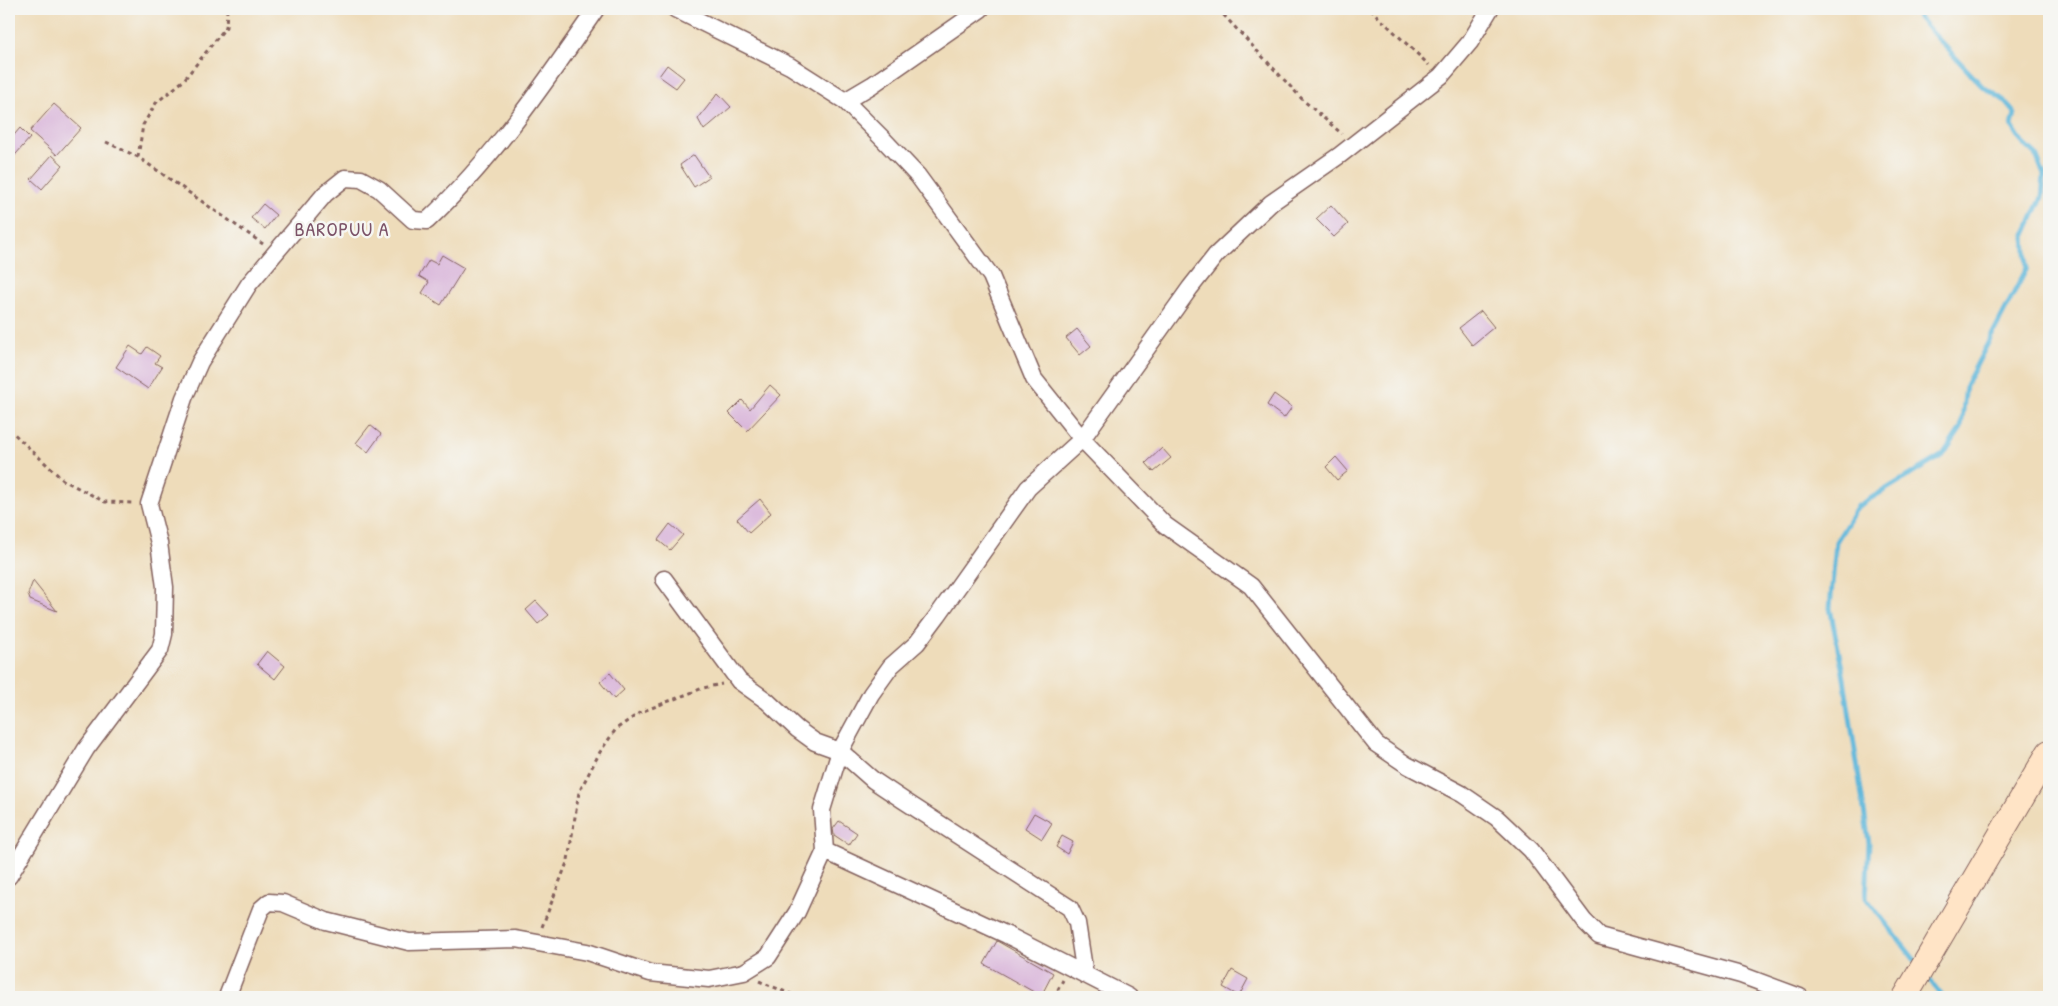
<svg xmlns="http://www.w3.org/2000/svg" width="2058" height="1006" viewBox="0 0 2058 1006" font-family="'Patrick Hand',sans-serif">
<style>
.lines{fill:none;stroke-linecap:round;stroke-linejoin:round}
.stream{stroke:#5bb5d9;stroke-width:5}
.building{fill:#d8b3d9}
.street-casing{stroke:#83615d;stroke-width:19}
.secondary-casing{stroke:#83615d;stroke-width:26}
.path{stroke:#83615d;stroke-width:3;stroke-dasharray:4 4;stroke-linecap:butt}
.street{stroke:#fff;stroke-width:16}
.secondary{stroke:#ffe4c6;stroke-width:24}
.labels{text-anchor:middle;stroke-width:5;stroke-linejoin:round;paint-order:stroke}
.quarter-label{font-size:20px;letter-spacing:1px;fill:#7c5368;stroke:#f6f6f2}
</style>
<rect width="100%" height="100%" fill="#f6f6f2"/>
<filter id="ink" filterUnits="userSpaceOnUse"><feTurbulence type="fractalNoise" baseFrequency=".02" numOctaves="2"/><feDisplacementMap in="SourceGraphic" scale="10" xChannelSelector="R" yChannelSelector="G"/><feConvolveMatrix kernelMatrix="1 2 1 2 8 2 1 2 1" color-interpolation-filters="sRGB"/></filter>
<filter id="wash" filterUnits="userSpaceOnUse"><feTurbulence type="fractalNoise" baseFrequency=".0096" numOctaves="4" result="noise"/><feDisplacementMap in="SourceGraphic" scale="20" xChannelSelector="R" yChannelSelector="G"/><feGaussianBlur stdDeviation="1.12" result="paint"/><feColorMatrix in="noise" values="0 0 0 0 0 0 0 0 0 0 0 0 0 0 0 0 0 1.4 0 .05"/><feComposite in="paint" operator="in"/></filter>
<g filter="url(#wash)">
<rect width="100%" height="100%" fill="#eedcba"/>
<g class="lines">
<path class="stream" d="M1917,963L1866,898L1869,843L1844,678L1830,608L1836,542L1858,506L1943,455L1961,428L1966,385L2027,268L2025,235L2042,197L2044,175L2036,155L2022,142L2012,126L2015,113L2005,101L1982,86L1941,42L1919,18L1917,9
M1925,974L1943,997"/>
</g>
<g id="blocks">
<path class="building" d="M667,65L684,78L676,88L659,76Z
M718,93L731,107L704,130L698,119Z
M54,104L81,128L57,155L30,131Z
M20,128L30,138L9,162V141Z
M52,155L63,165L42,189L31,179Z
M694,155L709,177L694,187L680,165Z
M263,204L276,215L265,229L251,218Z
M1331,205L1348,224L1334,237L1316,219Z
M442,255L464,268L441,305L422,293L429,282L419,276L429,260L437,264Z
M1481,311L1494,327L1472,345L1459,328Z
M1077,329L1091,346L1080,355L1066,338Z
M130,346L142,354L147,347L160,356L155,363L162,367L148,389L116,367Z
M770,385L781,395L747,431L729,413L742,400L750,409Z
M1274,394L1292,407L1284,418L1267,405Z
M370,425L381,434L368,452L356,443Z
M1162,448L1171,458L1154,472L1146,463Z
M1336,457L1348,471L1337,480L1326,467Z
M760,499L771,513L749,533L737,519Z
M670,524L683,535L670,550L658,540Z
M33,581L57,611L30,600L28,594Z
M536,601L549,615L538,624L526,610Z
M267,651L285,666L275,679L257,664Z
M610,673L624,690L614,699L600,682Z
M1034,813L1052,823L1042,839L1025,828Z
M839,821L857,833L849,845L834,835L833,829Z
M1062,836L1073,842L1067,854L1056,847Z
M997,941L1053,973L1041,996L984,964Z
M1232,970L1248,979L1239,996L1223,987Z"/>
</g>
</g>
<g filter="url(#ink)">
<use href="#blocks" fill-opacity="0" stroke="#83615d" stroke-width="1"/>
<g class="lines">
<defs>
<path id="street" d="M675,9L790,66L845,101L883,139L918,176L991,276L1034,379L1082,439L1165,525L1251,586L1376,744L1407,765L1462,794L1497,818L1531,850L1584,921L1599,936L1741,975L1800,997
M845,101L872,85L981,9
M825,851L1007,935L1129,997
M9,876L86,749L160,650L164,634L165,587L159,543L149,504L184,398L200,362L249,284L325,194L345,178L361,179L379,189L413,220L427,221C493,159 545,83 596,9
M1085,975L1077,923L1070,908L903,800L873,780L840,751L871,694L891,666L917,643L938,615L1028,488L1082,439L1190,288L1216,255L1271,203L1340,155L1441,76L1470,42L1490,9
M227,997L261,909L269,902L283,903L326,921L409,942L516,939L587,952L650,973L709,979L744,972L768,957L797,912L825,851L822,810L840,751L815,742L797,729L767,701L739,681L664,579"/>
<path id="secondary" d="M1905,997L2049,752"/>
</defs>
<use href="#street" class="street-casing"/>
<use href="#secondary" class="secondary-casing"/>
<path class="path" d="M1218,9L1303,100L1342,134
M1370,9L1429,65
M106,142L138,157L263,244
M138,157L143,125L156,103L183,81L226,27L227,9
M9,429L63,480L105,502L133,503
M542,927L568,860L579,792L600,752L616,729L641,712L703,688L722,684
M759,981L798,997
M1054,997L1063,980"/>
<use href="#street" class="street"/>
<use href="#secondary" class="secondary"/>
</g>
</g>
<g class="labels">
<g class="quarter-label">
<text x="342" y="236">BAROPUU A</text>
</g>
</g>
<rect width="2058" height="1006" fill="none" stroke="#f6f6f2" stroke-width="30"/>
</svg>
